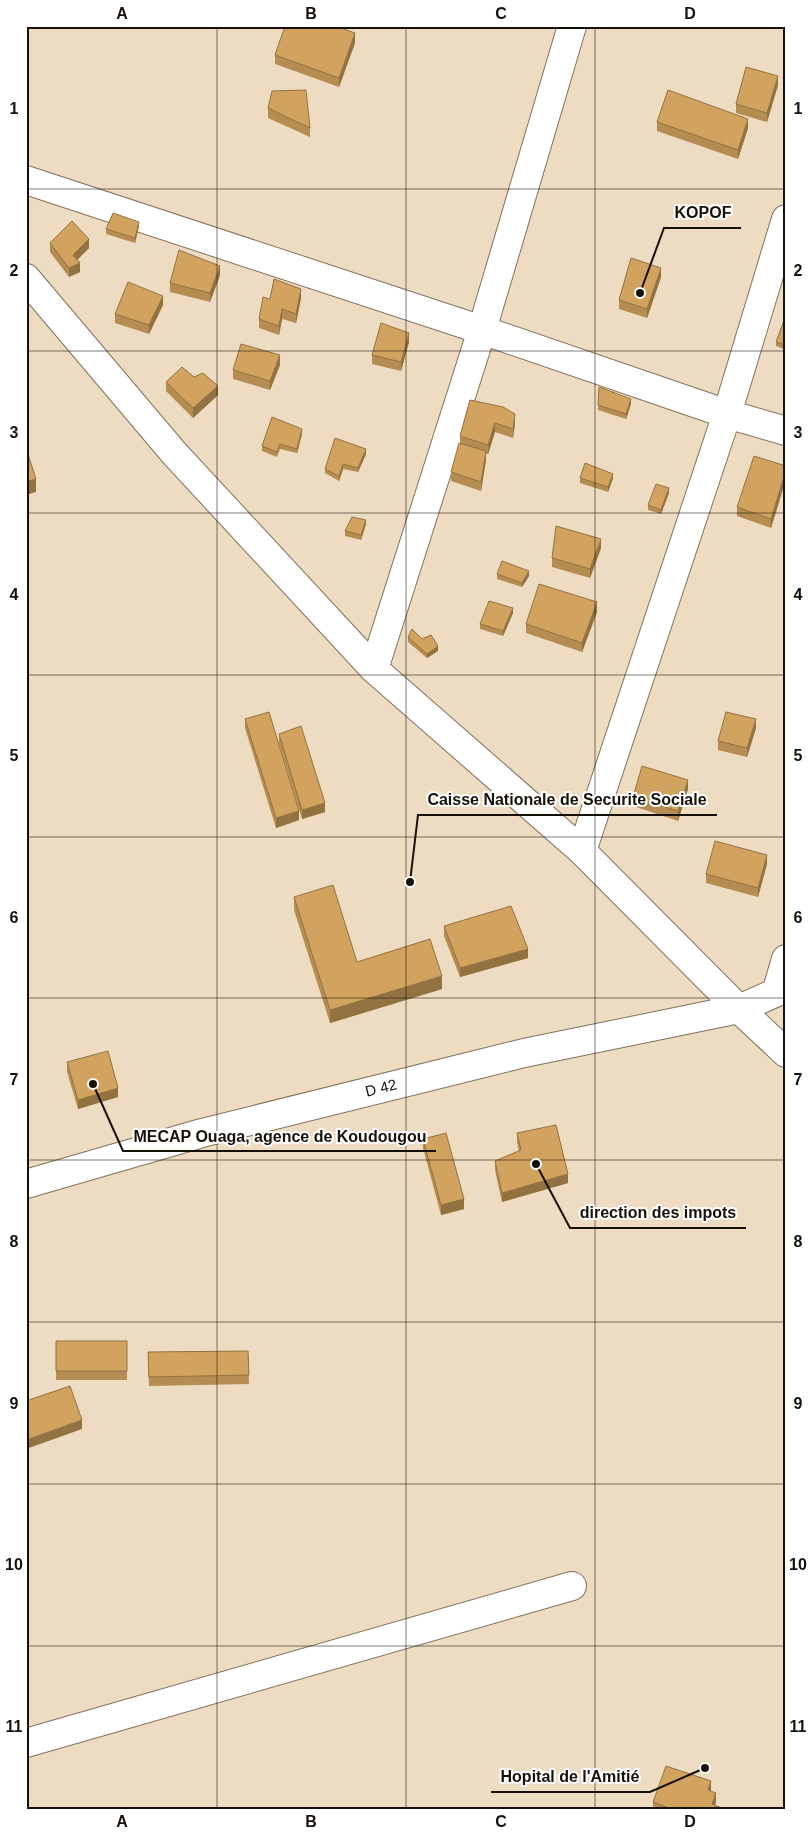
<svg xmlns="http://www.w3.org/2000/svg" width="812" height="1835" viewBox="0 0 812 1835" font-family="Helvetica,sans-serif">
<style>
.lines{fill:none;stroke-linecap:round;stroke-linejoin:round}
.minor-casing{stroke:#82715b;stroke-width:30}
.minor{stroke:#fff;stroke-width:28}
.wall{fill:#b58c51}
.shaded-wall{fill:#937242}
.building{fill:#d2a35e;stroke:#937242}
.grid{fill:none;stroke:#171008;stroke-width:1;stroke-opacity:0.55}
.labels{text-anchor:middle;stroke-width:4;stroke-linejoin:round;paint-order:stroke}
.street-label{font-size:15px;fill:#171008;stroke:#fff}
.leader{fill:none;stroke:#171008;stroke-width:2}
.callout-dot{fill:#171008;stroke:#fff;stroke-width:2}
.callout-label{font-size:16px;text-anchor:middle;font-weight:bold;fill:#171008;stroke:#fff;stroke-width:4;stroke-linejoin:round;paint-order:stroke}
.neatline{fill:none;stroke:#171008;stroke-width:2}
.grid-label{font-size:16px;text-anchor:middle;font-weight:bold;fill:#171008}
</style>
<rect width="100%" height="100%" fill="#eedcc2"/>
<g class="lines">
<defs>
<path id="minor" d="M26,180L482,330L727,414L786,431
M26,278L174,453L374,669L582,851L739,1009L786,1053
M374,669L482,330L572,26
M582,851L727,414L786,219
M786,959L777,990L786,988
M26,1184L202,1133L524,1053L739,1009L786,988
M26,1743L572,1586"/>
</defs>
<use href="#minor" class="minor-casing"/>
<use href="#minor" class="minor"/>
</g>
<path class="wall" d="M355,43L339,87L275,64V55Z
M778,85L767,122L736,113V104Z
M268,108L310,128V137L268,118Z
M657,122L748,128L738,159L657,131Z
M139,226L135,243L106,234V229Z
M50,243L89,248L77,260L80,272L69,277L50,252Z
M220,275L210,302L170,292V283Z
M661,277L647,318L619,309V300Z
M301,298L296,323L282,319L279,335L259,328V319L270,299Z
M163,305L149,334L115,323V314Z
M786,315V350L776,346V342Z
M409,342L401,371L372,364V355Z
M280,365L270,390L233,379V370Z
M194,377L218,395L193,418L166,391V382Z
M599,387L631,404L626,419L598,410Z
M470,400L515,423L513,438L495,432L488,454H486V460L481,491L451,481V472L460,444V436Z
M302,434L297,453L280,449L277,457L262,451V446Z
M366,454L358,472L343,469L339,481L325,473V469Z
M786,466V479L771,528L737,516V507Z
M580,478H613L608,492L580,483Z
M669,493L661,514L648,510V505Z
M366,524L361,540L345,536V531Z
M601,548L590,578L552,567V558Z
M497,574L529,576L522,587L497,579Z
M597,612L582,652L526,633V624Z
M513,613L503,636L480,629V624Z
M408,637L422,639L438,651L427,658L408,642Z
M245,719L299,820L276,828L245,728Z
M756,728L747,757L718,750V741Z
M279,734L325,812L302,819L279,743Z
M688,789L678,821L633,806V797Z
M767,864L758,897L706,883V874Z
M294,897L357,962L442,989L330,1023L294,910Z
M444,926L528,958L460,977L444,936Z
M67,1062L118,1097L78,1109L67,1072Z
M517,1133L568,1183L502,1202L495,1170V1161L519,1151L517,1142Z
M423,1139L464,1209L441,1215L423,1148Z
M56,1341H127V1380H56Z
M248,1351L249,1384L149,1386L148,1352Z
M653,1802H716L715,1805L724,1809H653Z"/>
<path class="shaded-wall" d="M355,33V43L339,87V78Z
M778,76V85L767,122V113Z
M748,119V128L738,159V150Z
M139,222V226L135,243V238Z
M89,239V248L73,264V255Z
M80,263V272L69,277V268Z
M220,266V275L210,302V293Z
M661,268V277L647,318V309Z
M301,289V298L296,323V314Z
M163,296V305L149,334V325Z
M282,309V319L279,335V326Z
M409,333V342L401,371V362Z
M280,355V365L270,390V381Z
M218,386V395L193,418V408Z
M631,399V404L626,419V414Z
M515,414V423L513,438V429Z
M495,423V432L488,454V445Z
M302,429V434L297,453V449Z
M366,449V454L358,472V468Z
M486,451V460L481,491V482Z
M343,464V469L339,481V476Z
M786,470V479L771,528V519Z
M613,474V478L608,492V487Z
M36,479V492L26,495V482Z
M669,488V493L661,514V510Z
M366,520V524L361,540V535Z
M601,539V548L590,578V569Z
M529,571V576L522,587V583Z
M597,602V612L582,652V643Z
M513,608V613L503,636V631Z
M438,646V651L427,658V654Z
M756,719V728L747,757V748Z
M688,780V789L678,821V811Z
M325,803V812L302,819V810Z
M299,811V820L276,828V818Z
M767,855V864L758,897V888Z
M528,949V958L460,977V968Z
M442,976V989L330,1023V1010Z
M118,1088V1097L78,1109V1100Z
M568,1174V1183L502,1202V1193Z
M464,1199V1209L441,1215V1205Z
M82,1420V1429L26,1449V1440Z
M711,1781V1790L708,1799V1790Z
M716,1793V1802L714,1809L712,1804Z"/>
<path class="building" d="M285,26H335L355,33L339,78L275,55Z
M746,67L778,76L767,113L736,104Z
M306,90L310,128L268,108L272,91Z
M668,90L748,119L738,150L657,122Z
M113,213L139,222L135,238L106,229Z
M72,221L89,239L73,255L80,263L69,268L50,243Z
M179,250L220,266L210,293L170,283Z
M631,258L661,268L647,309L619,300Z
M274,279L301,289L296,314L282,309L279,326L259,319L263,297L270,299Z
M128,282L163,296L149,325L115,314Z
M786,315V345L776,342Z
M381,323L409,333L401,362L372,355Z
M241,344L280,355L270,381L233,370Z
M182,367L194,377L203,373L218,386L193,408L166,382Z
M599,387L631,399L626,414L598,405Z
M470,400L503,407L515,414L513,429L495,423L488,445L460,436Z
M272,417L302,429L297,449L280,444L277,452L262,446Z
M335,438L366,449L358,468L343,464L339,476L325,469Z
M459,443L486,451L481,482L451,472Z
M26,448L36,479L26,482Z
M754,456L786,466V470L771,519L737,507Z
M585,463L613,474L608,487L580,478Z
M656,484L669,488L661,510L648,505Z
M352,517L366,520L361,535L345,531Z
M556,526L601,539L590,569L552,558Z
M502,561L529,571L522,583L497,574Z
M539,584L597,602L582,643L526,624Z
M489,601L513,608L503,631L480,624Z
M412,629L422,639L431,635L438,646L427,654L408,637Z
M269,712L299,811L276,818L245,719Z
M726,712L756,719L747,748L718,741Z
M301,726L325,803L302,810L279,734Z
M642,766L688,780L678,811L633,797Z
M715,841L767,855L758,888L706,874Z
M333,885L357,962L430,939L442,976L330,1010L294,897Z
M511,906L528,949L460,968L444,926Z
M108,1051L118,1088L78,1100L67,1062Z
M556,1125L568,1174L502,1193L495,1161L521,1150L517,1133Z
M446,1133L464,1199L441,1205L423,1139Z
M56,1341H127V1371H56Z
M248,1351L249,1375L149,1377L148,1352Z
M70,1386L82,1420L26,1440V1401Z
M666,1766L711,1781L708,1790L716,1793L712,1804L724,1809H671L653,1802Z"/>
<path class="grid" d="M217,26V1809M406,26V1809M595,26V1809M26,189H786M26,351H786M26,513H786M26,675H786M26,837H786M26,998H786M26,1160H786M26,1322H786M26,1484H786M26,1646H786"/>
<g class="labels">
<g class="street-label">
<text transform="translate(381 1088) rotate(-14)" y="5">D 42</text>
</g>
</g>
<path class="leader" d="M640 293L664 228H741M410 882L418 815H717M93 1084L123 1151H436M536 1164L570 1228H746M705 1768L650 1792H491"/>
<g class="callout-dot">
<circle cx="640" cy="293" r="5"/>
<circle cx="410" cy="882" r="5"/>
<circle cx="93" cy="1084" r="5"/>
<circle cx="536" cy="1164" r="5"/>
<circle cx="705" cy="1768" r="5"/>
</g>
<g class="callout-label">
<text x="703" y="218">KOPOF</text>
<text x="567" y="805">Caisse Nationale de Securite Sociale</text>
<text x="280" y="1142">MECAP Ouaga, agence de Koudougou</text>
<text x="658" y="1218">direction des impots</text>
<text x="570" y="1782">Hopital de l'Amitié</text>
</g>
<rect width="812" height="1835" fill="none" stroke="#ffffff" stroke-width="55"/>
<rect x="28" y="28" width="756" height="1780" class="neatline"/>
<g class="grid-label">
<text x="122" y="19">A</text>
<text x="311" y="19">B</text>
<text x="501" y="19">C</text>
<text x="690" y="19">D</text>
<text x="14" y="114">1</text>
<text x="798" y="114">1</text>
<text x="14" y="276">2</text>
<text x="798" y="276">2</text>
<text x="14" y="438">3</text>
<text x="798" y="438">3</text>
<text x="14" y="600">4</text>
<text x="798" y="600">4</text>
<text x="14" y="761">5</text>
<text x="798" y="761">5</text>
<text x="14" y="923">6</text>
<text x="798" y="923">6</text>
<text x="14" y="1085">7</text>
<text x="798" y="1085">7</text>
<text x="14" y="1247">8</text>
<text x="798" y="1247">8</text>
<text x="14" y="1409">9</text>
<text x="798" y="1409">9</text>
<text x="14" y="1570">10</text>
<text x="798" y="1570">10</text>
<text x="14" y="1732">11</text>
<text x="798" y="1732">11</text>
<text x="122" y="1827">A</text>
<text x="311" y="1827">B</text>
<text x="501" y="1827">C</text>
<text x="690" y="1827">D</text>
</g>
</svg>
